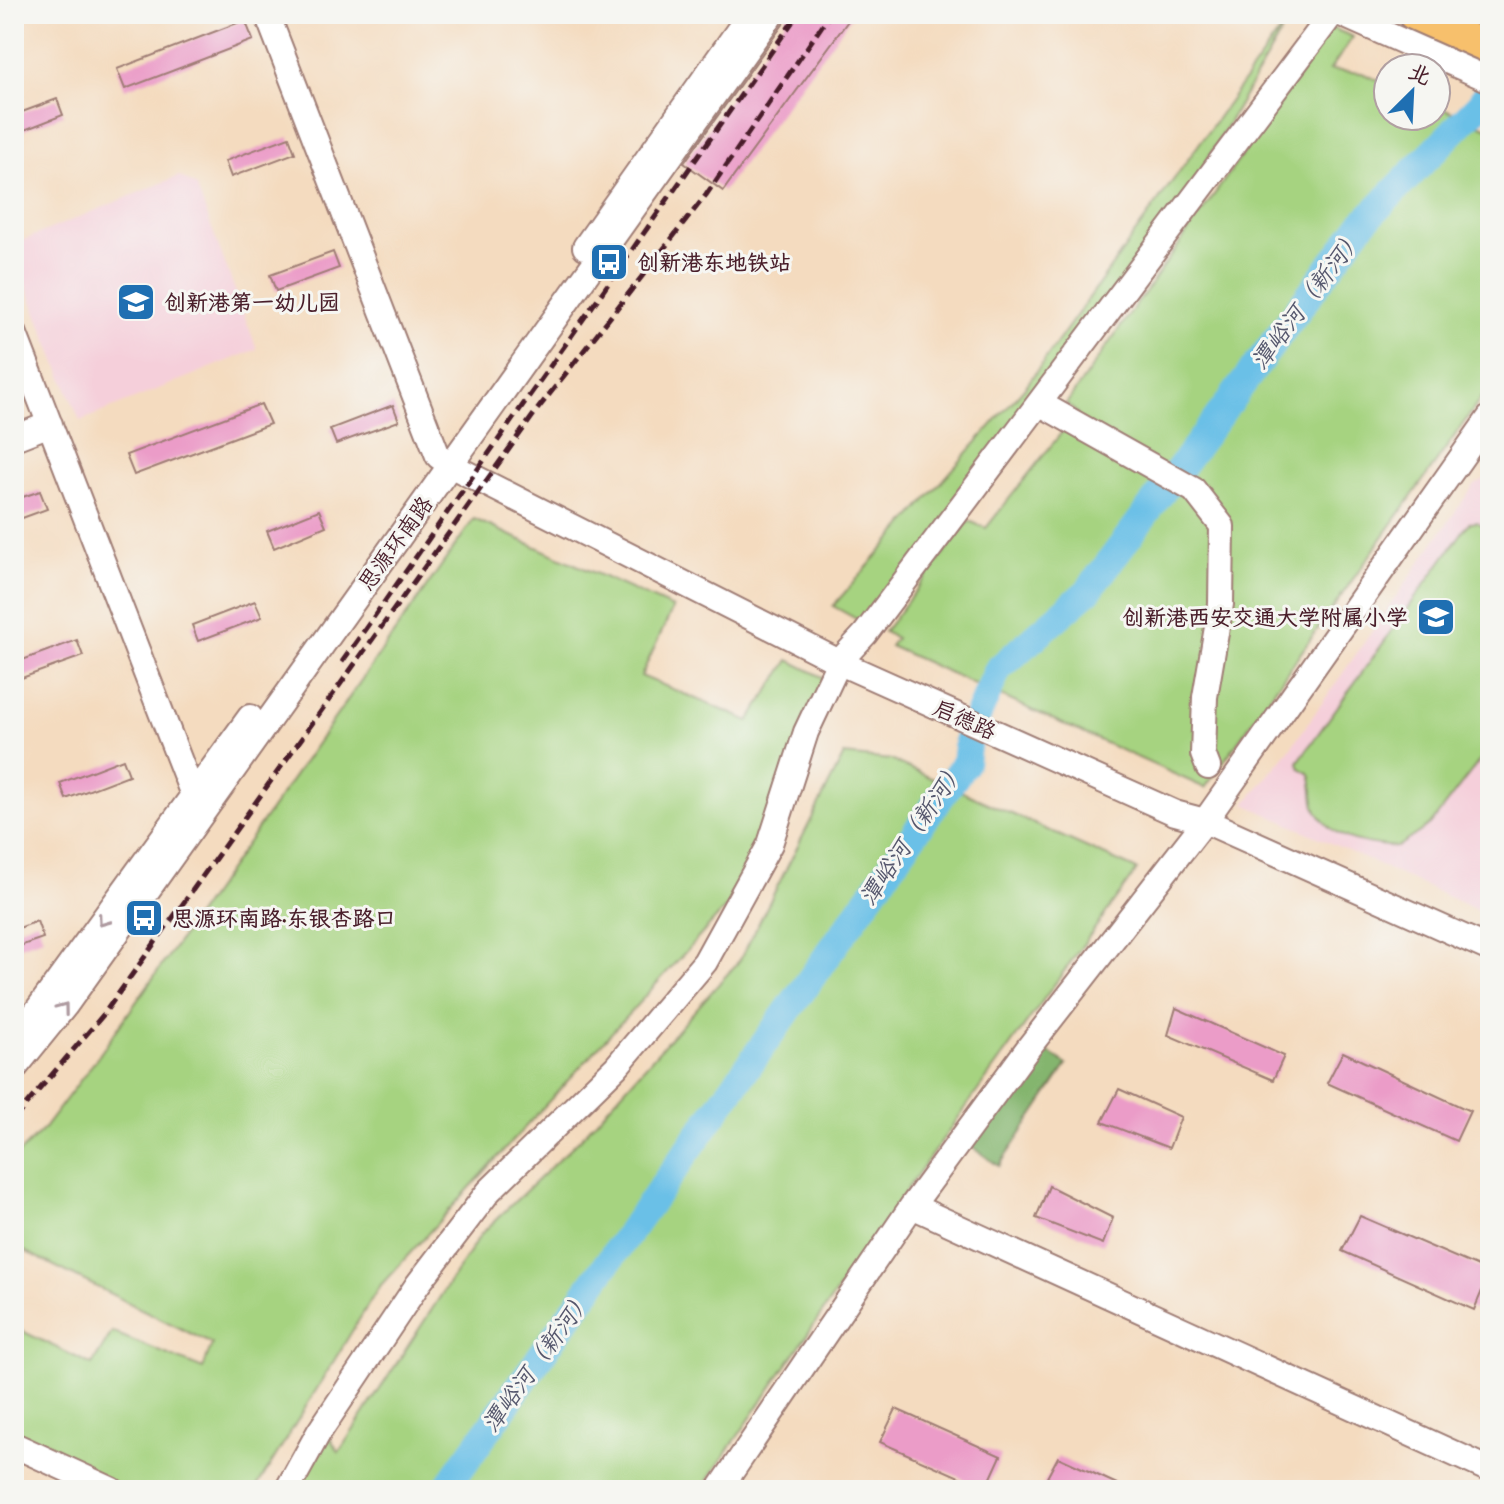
<svg xmlns="http://www.w3.org/2000/svg" width="1504" height="1504" viewBox="0 0 1504 1504" font-family="'Patrick Hand','LXGW WenKai TC',sans-serif">
<style>
.built{fill:#f5cfda}
.green{fill:#a6d380;stroke:#787956;stroke-width:2}
.forest{fill:#84b56e;stroke:#676a4c;stroke-width:2}
.lines{fill:none;stroke-linecap:round;stroke-linejoin:round}
.river{stroke:#6ac0e7;stroke-width:28}
.building{fill:#eb9cc8}
.minor-casing{stroke:#9f7d75;stroke-width:28}
.major-casing{stroke:#9f7d75;stroke-width:34}
.minor{stroke:#fff;stroke-width:24}
.major{stroke:#f7c06c;stroke-width:30}
.rail{stroke:#4a1f2b;stroke-width:5;stroke-dasharray:12 6;stroke-linecap:butt}
.oneway{stroke:#ae9aa0}
.labels{text-anchor:middle;stroke-width:6;stroke-linejoin:round;paint-order:stroke}
.poi-label{font-size:22px;font-weight:bold;fill:#4a1f2b;stroke:#f6f6f2;text-anchor:start}
.street-label{font-size:22px;fill:#4a1f2b;stroke:#f6f6f2}
.water-label{font-size:24px;font-style:italic;fill:#55576d;stroke:#f6f6f2}
</style>
<rect width="100%" height="100%" fill="#f6f6f2"/>
<filter id="ink" filterUnits="userSpaceOnUse"><feTurbulence type="fractalNoise" baseFrequency=".0125" numOctaves="2"/><feDisplacementMap in="SourceGraphic" scale="16" xChannelSelector="R" yChannelSelector="G"/><feConvolveMatrix kernelMatrix="1 2 1 2 8 2 1 2 1" color-interpolation-filters="sRGB"/></filter>
<filter id="wash" filterUnits="userSpaceOnUse"><feTurbulence type="fractalNoise" baseFrequency=".006" numOctaves="4" result="noise"/><feDisplacementMap in="SourceGraphic" scale="32" xChannelSelector="R" yChannelSelector="G"/><feGaussianBlur stdDeviation="1.8" result="paint"/><feColorMatrix in="noise" values="0 0 0 0 0 0 0 0 0 0 0 0 0 0 0 0 0 1.4 0 .05"/><feComposite in="paint" operator="in"/></filter>
<g filter="url(#wash)">
<rect width="100%" height="100%" fill="#f4dbbf"/>
<path class="built" d="M179,176L196,186L257,349L80,421L14,256V244Z
M1490,476V916L1245,804L1290,749L1474,485Z"/>
<path class="green" d="M1292,14L1145,266L869,626L833,606L1026,386Z
M1332,28L1353,37L1330,70L1362,73L1388,85V116H1436V105L1490,129V386L1205,788L890,646L896,638L884,632L969,521L986,528L1077,413L1066,404Z
M474,519L673,608L641,676L749,721L789,660L834,683L732,901L379,1287L255,1490H120L14,1441V1327L92,1365L112,1332L203,1369L212,1344L14,1246V1158L42,1131L97,1058Z
M1477,522L1490,532V747L1430,825L1397,847C1366,844 1328,841 1315,806C1312,796 1314,785 1310,774L1300,768L1298,762L1469,523Z
M844,755L891,760L1137,870L909,1186L701,1490H314L310,1487L309,1490H281L319,1421L339,1452L481,1234L580,1139L740,960Z"/>
<path class="forest" d="M1030,1040L1067,1065L999,1166L961,1139Z"/>
<g class="lines">
<path class="river" d="M445,1490L965,763L968,738L998,669L1088,591L1362,224L1480,104L1490,89"/>
</g>
<g id="blocks">
<path class="building" d="M787,14H853L723,191L684,163L784,23Z
M245,20L253,40L125,89L117,69Z
M57,99L63,115L14,134V115Z
M289,137L295,153L231,177L225,161Z
M333,252L339,268L276,291L270,275Z
M261,404L270,424L134,475L126,455Z
M393,405L399,421L336,444L330,429Z
M40,491L47,509L14,521V500Z
M319,510L326,526L274,548L267,531Z
M255,601L262,617L198,641L192,625Z
M77,640L83,656L19,679L14,663Z
M123,759L129,775L66,799L60,783Z
M37,921L43,938L14,948V930Z
M1176,1008L1284,1056L1273,1080L1168,1035Z
M1343,1052L1470,1111L1456,1141L1327,1083Z
M1119,1089L1181,1117L1169,1148L1102,1122Z
M1049,1186L1113,1218L1103,1244L1036,1218Z
M1360,1216L1490,1272L1474,1310L1342,1251Z
M896,1409L1001,1456L986,1489L880,1442Z
M1058,1457L1130,1490H1054L1043,1485Z"/>
</g>
</g>
<g filter="url(#ink)">
<use href="#blocks" fill-opacity="0" stroke="#9f7d75" stroke-width="2"/>
<g class="lines">
<defs>
<path id="minor" d="M267,14L438,456L450,465L847,666L1175,813L1205,821L1490,949
M1341,14L1490,80
M585,247L750,14
M14,332L193,795L203,803
M1039,403L1194,490L1222,526L1221,604L1205,697L1203,754L1208,767
M14,438L50,424
M14,1042L250,717
M14,1069L65,1006L772,14
M912,1206L1490,1470
M14,1445L112,1490
M287,1490L319,1432L418,1284L489,1191L616,1067L705,962L770,844L806,732L839,662L865,634L1332,14
M719,1490L912,1206L1029,1047L1205,821L1490,417"/>
<path id="major" d="M1413,14L1490,48"/>
</defs>
<use href="#minor" class="minor-casing"/>
<use href="#major" class="major-casing"/>
<use href="#minor" class="minor"/>
<use href="#major" class="major"/>
<path class="rail" d="M342,662L798,14
M14,1119L103,1015L537,410L706,195L830,14"/>
</g>
<defs><path id="oneway-chevron" d="M-2-3.5L2.5 0L-2 3.5" fill="none" stroke-width="1.6" stroke-linecap="round" stroke-linejoin="round" transform="scale(2)"/></defs>
<g class="oneway">
<use href="#oneway-chevron" transform="translate(103 921) rotate(126)"/>
<use href="#oneway-chevron" transform="translate(63 1008) rotate(-53)"/>
</g>
</g>
<defs>
<symbol id="bus-square" viewBox="-11 -11 22 22"><rect x="-9" y="-9" width="18" height="18" rx="4" fill="#1f6fb2" stroke="#f6f6f2"/><path d="M-5-6H5V4H4V6H2V4H-2V6H-4V4H-5ZM-3.5-4V0h7V-4ZM-3.5 1.2v1.5H-2V1.2ZM2 1.2v1.5H3.5V1.2Z" fill="#fff"/></symbol>
<symbol id="school-square" viewBox="-11 -11 22 22"><rect x="-9" y="-9" width="18" height="18" rx="4" fill="#1f6fb2" stroke="#f6f6f2"/><path d="M0-5L7-2L0 1L-7-2ZM-4 1L0 2.5L4 1V4Q0 6-4 4Z" fill="#fff"/></symbol>
</defs>
<g fill-rule="evenodd">
<use href="#bus-square" x="587" y="240" width="44" height="44"/>
<use href="#school-square" x="114" y="280" width="44" height="44"/>
<use href="#school-square" x="1414" y="595" width="44" height="44"/>
<use href="#bus-square" x="122" y="896" width="44" height="44"/>
</g>
<g class="labels">
<g class="poi-label">
<text x="637" y="270">创新港东地铁站</text>
<text x="164" y="310">创新港第一幼儿园</text>
<text x="1408" y="625" text-anchor="end">创新港西安交通大学附属小学</text>
<text x="172" y="926">思源环南路·东银杏路口</text>
</g>
<g class="street-label">
<text transform="translate(395 543) rotate(-54)" y="8">思源环南路</text>
<text transform="translate(965 719) rotate(24)" y="8">启德路</text>
</g>
<g class="water-label">
<text transform="translate(1307 299) rotate(-53)" y="8">潭峪河（新河）</text>
<text transform="translate(912 833) rotate(-56)" y="8">潭峪河（新河）</text>
<text transform="translate(537 1361) rotate(-54)" y="8">潭峪河（新河）</text>
</g>
</g>
<rect width="1504" height="1504" fill="none" stroke="#f6f6f2" stroke-width="48"/>
<g transform="translate(1412 92) rotate(24)"><circle r="38" fill="#f6f6f2" stroke="#b1a0a2" stroke-width="2"/>
<path d="M0-6L14 30L0 20L-14 30Z" fill="#1f6fb2"/>
<text y="-12" font-size="22" font-weight="bold" text-anchor="middle" fill="#4a1f2b">北</text>
</g>
</svg>
